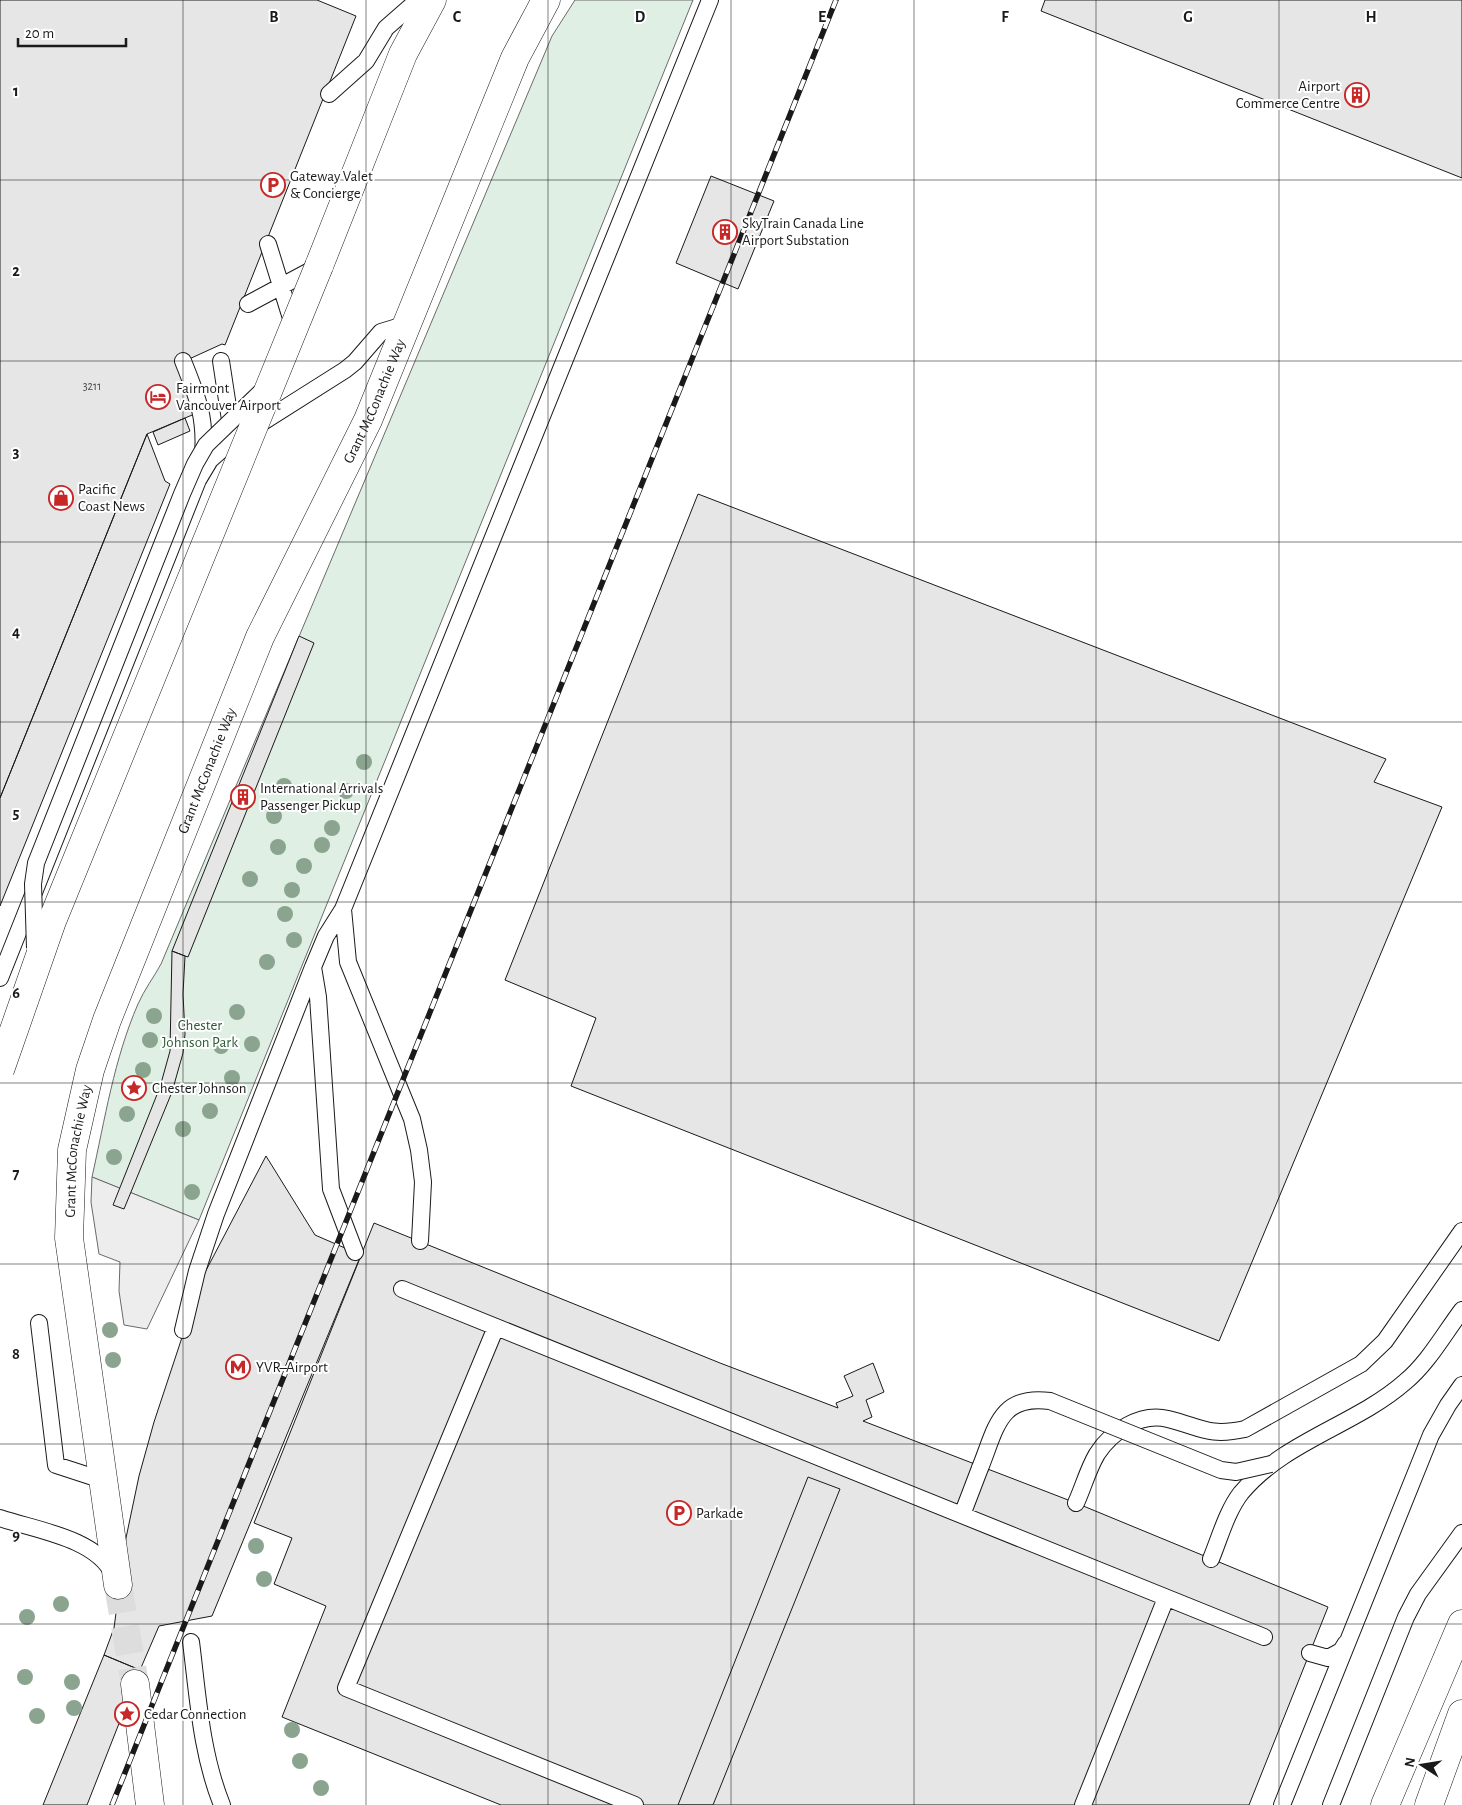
<svg xmlns="http://www.w3.org/2000/svg" width="1462" height="1805" viewBox="0 0 1462 1805" font-family="'Alegreya Sans',sans-serif">
<style>
.green{fill:#e0efe3;stroke:#6a6a6a}
.parking{fill:#ededed;stroke:#6a6a6a}
.building{fill:#e6e6e6;stroke:#1a1a1a}
.lines{fill:none;stroke-linecap:round;stroke-linejoin:round}
.primary-tunnel{stroke:#ddd;stroke-width:28;stroke-dasharray:28 14;stroke-linecap:butt}
.service-casing{stroke:#1a1a1a;stroke-width:18}
.primary-casing{stroke:#1a1a1a;stroke-width:29}
.service{stroke:#fff;stroke-width:16}
.primary{stroke:#fff;stroke-width:28}
.rail-casing{stroke:#1a1a1a;stroke-width:5.5}
.rail{stroke:#fff;stroke-width:4;stroke-dasharray:11;stroke-linecap:butt}
.service-bridge-casing{stroke:#1a1a1a;stroke-width:18;stroke-linecap:butt}
.primary-bridge-casing{stroke:#1a1a1a;stroke-width:29;stroke-linecap:butt}
.service-bridge{stroke:#fff;stroke-width:16}
.primary-bridge{stroke:#fff;stroke-width:28}
.tree{fill:#8aa48f}
.grid{fill:none;stroke:#1a1a1a;stroke-width:1;stroke-opacity:0.55}
.labels{text-anchor:middle;stroke-width:4;stroke-linejoin:round;paint-order:stroke}
.number-label{font-size:12px;fill:#4d4d4d}
.poi-label{font-size:15px;fill:#1a1a1a;stroke:#fff;text-anchor:start}
.street-label{font-size:15px;fill:#1a1a1a;stroke:#fff}
.park-label{font-size:15px;fill:#2b5a34;stroke:#fff}
.grid-label{font-size:16px;text-anchor:middle;font-weight:bold;fill:#1a1a1a;stroke:#fff;stroke-width:4;stroke-linejoin:round;paint-order:stroke}
</style>
<rect width="100%" height="100%" fill="#fff"/>
<path class="green" d="M575,0H693L199,1220L92,1177C105,1119 114,1059 138,1004C144,990 154,977 161,964L552,36Z"/>
<path class="parking" d="M92,1177L199,1220L147,1329L124,1325L119,1291L120,1262L99,1254L91,1202Z"/>
<path class="building" d="M0,0H317L356,16L225,345L222,344L176,365L197,413L147,434L0,798Z
M1045,0H1462V178L1041,11Z
M711,176L774,201L738,289L676,263Z
M185,418L190,431L158,445L153,432Z
M147,434L165,481L170,484L0,906V798Z
M698,494L1386,759L1374,782L1442,807L1219,1341L571,1086L596,1018L505,980Z
M299,636L314,643L188,957L185,956L172,951Z
M172,951L185,956L183,994L185,1034L183,1053L172,1092L124,1209L113,1205L160,1087L170,1051Z
M266,1156L315,1235L361,1255L212,1616L159,1626L140,1670L104,1655L114,1628L126,1538L139,1476L154,1422L201,1280Z
M374,1223L720,1363L838,1408L836,1403L853,1396L844,1376L873,1363L884,1392L866,1400L872,1417L863,1421L1076,1503L1328,1607L1249,1805H501L282,1717L326,1606L274,1584L292,1538L254,1523Z
M808,1477L840,1489L713,1805H678Z
M104,1655L140,1670L87,1805H43Z"/>
<g class="lines">
<path class="primary-tunnel" d="M118,1585L135,1684"/>
<defs>
<path id="service" d="M329,94L366,61L386,28L418,0
M268,244L294,328
M248,304L319,266
M183,361C197,396 206,417 203,455
M221,361L232,433
M343,909L348,962L412,1119L419,1150L423,1182L420,1241
M313,967L318,997L331,1189L355,1252
M0,978L198,480L210,460L228,444L345,370L355,362L381,332L407,324
M402,1289L1264,1637
M39,1323L56,1465L102,1480
M496,1327L346,1688L635,1805
M183,1330L197,1271L216,1214L313,967L326,936L343,909L710,0
M1076,1503C1083,1488 1088,1469 1097,1454C1111,1432 1140,1412 1168,1419C1201,1427 1208,1437 1245,1429L1361,1364L1385,1341L1462,1231
M962,1515L980,1468
M0,1518C35,1530 96,1538 113,1574
M1211,1559C1220,1537 1227,1511 1241,1493C1284,1441 1356,1425 1405,1382C1428,1363 1444,1334 1462,1310
M191,1642C198,1697 201,1753 222,1805
M1310,1653L1328,1658L1341,1651L1346,1643
M1083,1805L1166,1598
M1282,1805L1431,1435L1448,1405L1462,1385
M1331,1805L1406,1617L1418,1594L1462,1533"/>
<g id="primary">
<path d="M319,266L403,54L432,0"/>
<path id="s1" d="M118,1585L69,1238L72,1150L90,1070L107,1020L260,637L368,420L515,58L546,0"/>
<path d="M135,1684L150,1805"/>
<path d="M1385,1805L1462,1624"/>
<path d="M1429,1805L1462,1714"/>
</g>
</defs>
<use href="#service" class="service-casing"/>
<use href="#primary" class="primary-casing"/>
<use href="#service" class="service"/>
<use href="#primary" class="primary"/>
<defs>
<path id="rail" d="M112,1805L836,0"/>
</defs>
<use href="#rail" class="rail-casing"/>
<use href="#rail" class="rail"/>
<defs>
<path id="service-bridge" d="M35,948L33,884L36,863L182,494L195,464L206,445L263,390
M980,1468C996,1429 999,1394 1050,1401L1221,1470L1236,1472L1271,1464"/>
<path id="primary-bridge" d="M0,1070L52,921L319,266"/>
</defs>
<use href="#service-bridge" class="service-bridge-casing"/>
<use href="#primary-bridge" class="primary-bridge-casing"/>
<use href="#service-bridge" class="service-bridge"/>
<use href="#primary-bridge" class="primary-bridge"/>
</g>
<g class="tree">
<circle cx="364" cy="762" r="8"/>
<circle cx="284" cy="786" r="8"/>
<circle cx="346" cy="791" r="8"/>
<circle cx="274" cy="816" r="8"/>
<circle cx="332" cy="828" r="8"/>
<circle cx="322" cy="845" r="8"/>
<circle cx="278" cy="847" r="8"/>
<circle cx="304" cy="866" r="8"/>
<circle cx="250" cy="879" r="8"/>
<circle cx="292" cy="890" r="8"/>
<circle cx="285" cy="914" r="8"/>
<circle cx="294" cy="940" r="8"/>
<circle cx="267" cy="962" r="8"/>
<circle cx="237" cy="1012" r="8"/>
<circle cx="154" cy="1016" r="8"/>
<circle cx="150" cy="1040" r="8"/>
<circle cx="252" cy="1044" r="8"/>
<circle cx="221" cy="1046" r="8"/>
<circle cx="143" cy="1070" r="8"/>
<circle cx="232" cy="1078" r="8"/>
<circle cx="210" cy="1111" r="8"/>
<circle cx="127" cy="1114" r="8"/>
<circle cx="183" cy="1129" r="8"/>
<circle cx="114" cy="1157" r="8"/>
<circle cx="192" cy="1192" r="8"/>
<circle cx="110" cy="1330" r="8"/>
<circle cx="113" cy="1360" r="8"/>
<circle cx="256" cy="1546" r="8"/>
<circle cx="264" cy="1579" r="8"/>
<circle cx="61" cy="1604" r="8"/>
<circle cx="27" cy="1617" r="8"/>
<circle cx="25" cy="1677" r="8"/>
<circle cx="72" cy="1682" r="8"/>
<circle cx="74" cy="1708" r="8"/>
<circle cx="37" cy="1716" r="8"/>
<circle cx="292" cy="1730" r="8"/>
<circle cx="300" cy="1761" r="8"/>
<circle cx="321" cy="1788" r="8"/>
</g>
<path class="grid" d="M183,0V1805M366,0V1805M548,0V1805M731,0V1805M914,0V1805M1096,0V1805M1279,0V1805M0,180H1462M0,361H1462M0,542H1462M0,722H1462M0,902H1462M0,1083H1462M0,1264H1462M0,1444H1462M0,1624H1462"/>
<defs>
<symbol id="building-ring" viewBox="-11 -11 22 22"><circle r="9.5" fill="#fff" stroke="#c62828" stroke-width="1.5"/><path d="M-4-6H4V6H1V3H-1V6H-4ZM-2.5-4.3h1.7v1.8h-1.7ZM.8-4.3h1.7v1.8H.8ZM-2.5-1h1.7V.8h-1.7ZM.8-1h1.7V.8H.8Z" fill="#c62828"/></symbol>
<symbol id="parking-ring" viewBox="-11 -11 22 22"><circle r="9.5" fill="#fff" stroke="#c62828" stroke-width="1.5"/><path d="M-3.5-5.5H1a3.5 3.5 0 0 1 0 7H-1V5.5H-3.5ZM-1-3.4V-.6H.8a1.4 1.4 0 0 0 0-2.8Z" fill="#c62828"/></symbol>
<symbol id="hotel-ring" viewBox="-11 -11 22 22"><circle r="9.5" fill="#fff" stroke="#c62828" stroke-width="1.5"/><path d="M-6-4.5h1.5V1H6V5H4.5V3h-9V5H-6ZM-4 0a1.8 1.8 0 1 1 3.6 0ZM.5 0V-2.5h3Q6-2.5 6 0Z" fill="#c62828"/></symbol>
<symbol id="shop-ring" viewBox="-11 -11 22 22"><circle r="9.5" fill="#fff" stroke="#c62828" stroke-width="1.5"/><path d="M-5-2.5h2.3a2.7 3.5 0 0 1 5.4 0H5L5.5 6h-11ZM-1.5-2.5h3a1.5 2.3 0 0 0-3 0Z" fill="#c62828"/></symbol>
<symbol id="sight-ring" viewBox="-11 -11 22 22"><circle r="9.5" fill="#fff" stroke="#c62828" stroke-width="1.5"/><path d="M0-6L1.8-2.2L6-1.7L2.9 1.2L3.7 5.4L0 3.3L-3.7 5.4L-2.9 1.2L-6-1.7L-1.8-2.2Z" fill="#c62828"/></symbol>
<symbol id="metro-ring" viewBox="-11 -11 22 22"><circle r="9.5" fill="#fff" stroke="#c62828" stroke-width="1.5"/><path d="M-5.5 5V-5H-3L0 0L3-5H5.5V5H3V-.5L0 4L-3-.5V5Z" fill="#c62828"/></symbol>
</defs>
<g fill-rule="evenodd">
<use href="#building-ring" x="1343" y="81" width="28" height="28"/>
<use href="#parking-ring" x="259" y="171" width="28" height="28"/>
<use href="#building-ring" x="711" y="218" width="28" height="28"/>
<use href="#hotel-ring" x="144" y="383" width="28" height="28"/>
<use href="#shop-ring" x="47" y="484" width="28" height="28"/>
<use href="#building-ring" x="229" y="783" width="28" height="28"/>
<use href="#sight-ring" x="120" y="1074" width="28" height="28"/>
<use href="#metro-ring" x="224" y="1353" width="28" height="28"/>
<use href="#parking-ring" x="665" y="1499" width="28" height="28"/>
<use href="#sight-ring" x="113" y="1700" width="28" height="28"/>
</g>
<g class="labels">
<g class="number-label">
<text x="92" y="390">3211</text>
</g>
<g class="poi-label">
<text x="1340" y="91" text-anchor="end">Airport<tspan x="1340" dy="17">Commerce Centre</tspan></text>
<text x="290" y="181">Gateway Valet<tspan x="290" dy="17">&amp; Concierge</tspan></text>
<text x="742" y="228">SkyTrain Canada Line<tspan x="742" dy="17">Airport Substation</tspan></text>
<text x="176" y="393">Fairmont<tspan x="176" dy="17">Vancouver Airport</tspan></text>
<text x="78" y="494">Pacific<tspan x="78" dy="17">Coast News</tspan></text>
<text x="260" y="793">International Arrivals<tspan x="260" dy="17">Passenger Pickup</tspan></text>
<text x="152" y="1093">Chester Johnson</text>
<text x="256" y="1372">YVR–Airport</text>
<text x="696" y="1518">Parkade</text>
<text x="144" y="1719">Cedar Connection</text>
</g>
<g class="street-label">
<text dy="5" stroke="none"><textPath href="#s1" startOffset="1248">Grant McConachie Way</textPath></text>
<text dy="5" stroke="none"><textPath href="#s1" startOffset="842">Grant McConachie Way</textPath></text>
<text dy="5" stroke="none"><textPath href="#s1" startOffset="438">Grant McConachie Way</textPath></text>
</g>
<g class="park-label">
<text x="200" y="1030">Chester<tspan x="200" dy="17">Johnson Park</tspan></text>
</g>
</g>
<g class="grid-label">
<text x="274" y="22">B</text>
<text x="457" y="22">C</text>
<text x="640" y="22">D</text>
<text x="822" y="22">E</text>
<text x="1005" y="22">F</text>
<text x="1188" y="22">G</text>
<text x="1371" y="22">H</text>
<text x="16" y="96">1</text>
<text x="16" y="276">2</text>
<text x="16" y="457">3</text>
<text x="16" y="637">4</text>
<text x="16" y="818">5</text>
<text x="16" y="998">6</text>
<text x="16" y="1179">7</text>
<text x="16" y="1359">8</text>
<text x="16" y="1540">9</text>
</g>
<g transform="translate(1422 1765) rotate(282)" stroke="#ffffff" stroke-width="4" paint-order="stroke">
<path d="M0-4L9 19L0 12L-9 19Z" fill="#1a1a1a"/>
<text y="-8" font-size="14" font-weight="bold" text-anchor="middle" fill="#1a1a1a">N</text>
</g>
<path d="M18 38v8h108v-8" fill="none" stroke="#1a1a1a" stroke-width="2.5"/>
<text x="25" y="38" font-size="15" fill="#1a1a1a" stroke="#ffffff" stroke-width="4" paint-order="stroke">20 m</text>
</svg>
